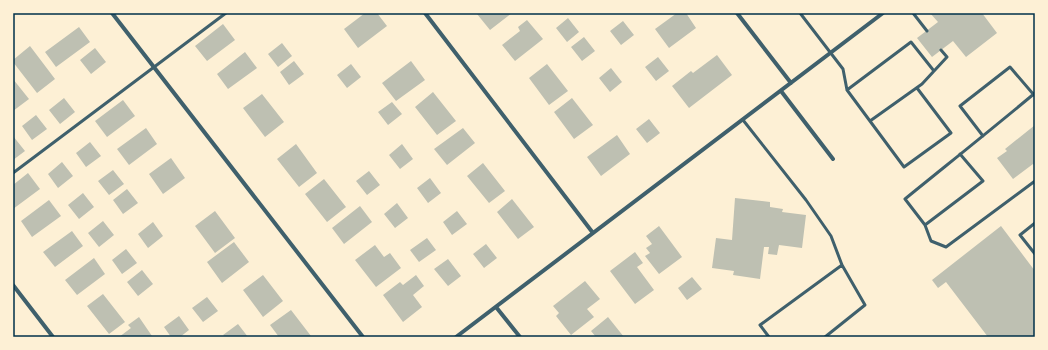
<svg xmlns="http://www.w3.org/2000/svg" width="1048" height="350" viewBox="0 0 1048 350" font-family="'IBM Plex Sans',sans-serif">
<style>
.building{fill:#bec0b2}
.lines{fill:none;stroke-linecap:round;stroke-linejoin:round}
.service{stroke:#3f606c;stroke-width:3}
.minor{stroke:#3f606c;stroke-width:4}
.neatline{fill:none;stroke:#003049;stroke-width:1.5}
</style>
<rect width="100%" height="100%" fill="#fdf0d5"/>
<path class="building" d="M365,13H377L387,26L358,48L344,29Z
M478,13H512L490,30L477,14Z
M677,13H686L696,28L669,48L655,29Z
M930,13H982L997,33L966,57L953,41L932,57L917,38L938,22Z
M568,18L579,32L567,42L556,28Z
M527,20L543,39L515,61L502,45L520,31L518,27Z
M623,21L634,35L621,45L610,31Z
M223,24L235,40L207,61L195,46Z
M79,27L90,42L56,67L45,52Z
M584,37L595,51L582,61L571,47Z
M282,43L292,56L278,67L268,54Z
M30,46L55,79L37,93L13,62V60Z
M95,48L106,62L91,74L80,60Z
M245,52L257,68L228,89L217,74Z
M717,55L732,75L689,108L672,86L691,71L693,73Z
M658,57L669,71L656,81L645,67Z
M294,61L304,74L289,85L280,72Z
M411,61L425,80L396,101L382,83Z
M351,64L361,77L347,88L337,75Z
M547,64L568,91L549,105L529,78Z
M611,68L622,82L610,92L599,78Z
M13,79L29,99L13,111Z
M433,92L456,121L437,135L415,107Z
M262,94L284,122L265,137L243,108Z
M64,98L75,112L60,124L49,110Z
M572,98L593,125L574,139L554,112Z
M123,100L135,116L107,137L95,121Z
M392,102L402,114L388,125L378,112Z
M36,115L47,129L32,140L22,126Z
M649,119L660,133L647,143L636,129Z
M1035,125V166L1033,164L1013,179L997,158L1007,151L1005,149Z
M146,128L157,144L129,165L117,149Z
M463,128L475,143L447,165L434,149Z
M617,135L630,154L601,176L587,157Z
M13,136L25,151L13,160Z
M90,142L101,156L86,167L76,153Z
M296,144L317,173L299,187L277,159Z
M402,144L413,159L400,169L389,155Z
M171,158L185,178L163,194L149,174Z
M62,162L73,176L58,188L48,174Z
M483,163L505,191L489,203L467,176Z
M113,170L124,184L109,195L98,181Z
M369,171L380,185L367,195L356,181Z
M28,173L40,189L13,209V185Z
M430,178L441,193L428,203L417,188Z
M324,179L346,207L327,222L305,194Z
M127,189L138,203L123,214L113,200Z
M83,193L94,207L79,219L68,205Z
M735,198L770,202V207L783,209L782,212L806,215L802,248L779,245L777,255L768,254L769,247H764L760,279L733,275L734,271L712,268L716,238L732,240Z
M512,199L534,227L518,239L497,212Z
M49,200L61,216L32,237L21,221Z
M397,203L408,218L395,228L384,214Z
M360,206L372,222L344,244L332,228Z
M215,211L235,238L215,253L195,226Z
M457,211L467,224L452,235L443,222Z
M103,221L114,235L99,247L88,233Z
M153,222L163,236L148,248L138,234Z
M659,226L682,257L659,274L645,256L650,253L646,248L652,244L646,236Z
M1001,226L1035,271V337H988L946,282L938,288L932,280Z
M72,231L83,246L55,267L43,252Z
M427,238L436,250L419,262L410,250Z
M234,242L249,262L222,283L207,262Z
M486,244L497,258L484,268L473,254Z
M375,245L384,257L390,253L401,268L376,287L355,260Z
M126,249L137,263L122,274L112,260Z
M635,252L643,263L637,267L654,290L635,304L610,271Z
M94,258L105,274L77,295L65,280Z
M448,259L461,276L448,286L434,269Z
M142,270L153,284L138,296L127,282Z
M263,275L283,301L263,317L243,290Z
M416,275L424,286L413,295L422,307L403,322L383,295L400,282L403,285Z
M692,277L702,289L687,300L678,288Z
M585,281L600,299L587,309L594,317L571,335L556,316L559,313L553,306Z
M103,294L125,322L109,334L87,306Z
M207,297L218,311L203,322L192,308Z
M291,310L311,336L310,337H279L270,325Z
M179,316L189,330L180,337H171L164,327Z
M139,317L152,336L119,337L131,328L128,325Z
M608,317L624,337H596L591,331Z
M238,324L248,337H225L223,335Z"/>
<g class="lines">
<path class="service" d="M800,13L843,69L847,90L904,167L951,133L917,88
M913,13L927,31
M847,90L911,42L934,71
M743,120L806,200L831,236L842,265L865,305L825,337
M870,121L922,84L947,57L941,50
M983,136L960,106L1010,67L1034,95
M960,154L983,181L925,225L905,199C948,164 992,129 1035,93
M13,173L226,13
M1035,223L1020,235L1035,254
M925,225L931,241L946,247L1035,181
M769,337L760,325L842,265"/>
<path class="minor" d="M112,13L363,337
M425,13L593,233
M737,13L791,83
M781,91L833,159
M13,285L53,337
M496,307L520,337
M456,337L883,13"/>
</g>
<rect width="1048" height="350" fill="none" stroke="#fdf0d5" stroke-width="28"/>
<rect x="14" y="14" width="1020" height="322" class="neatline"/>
</svg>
